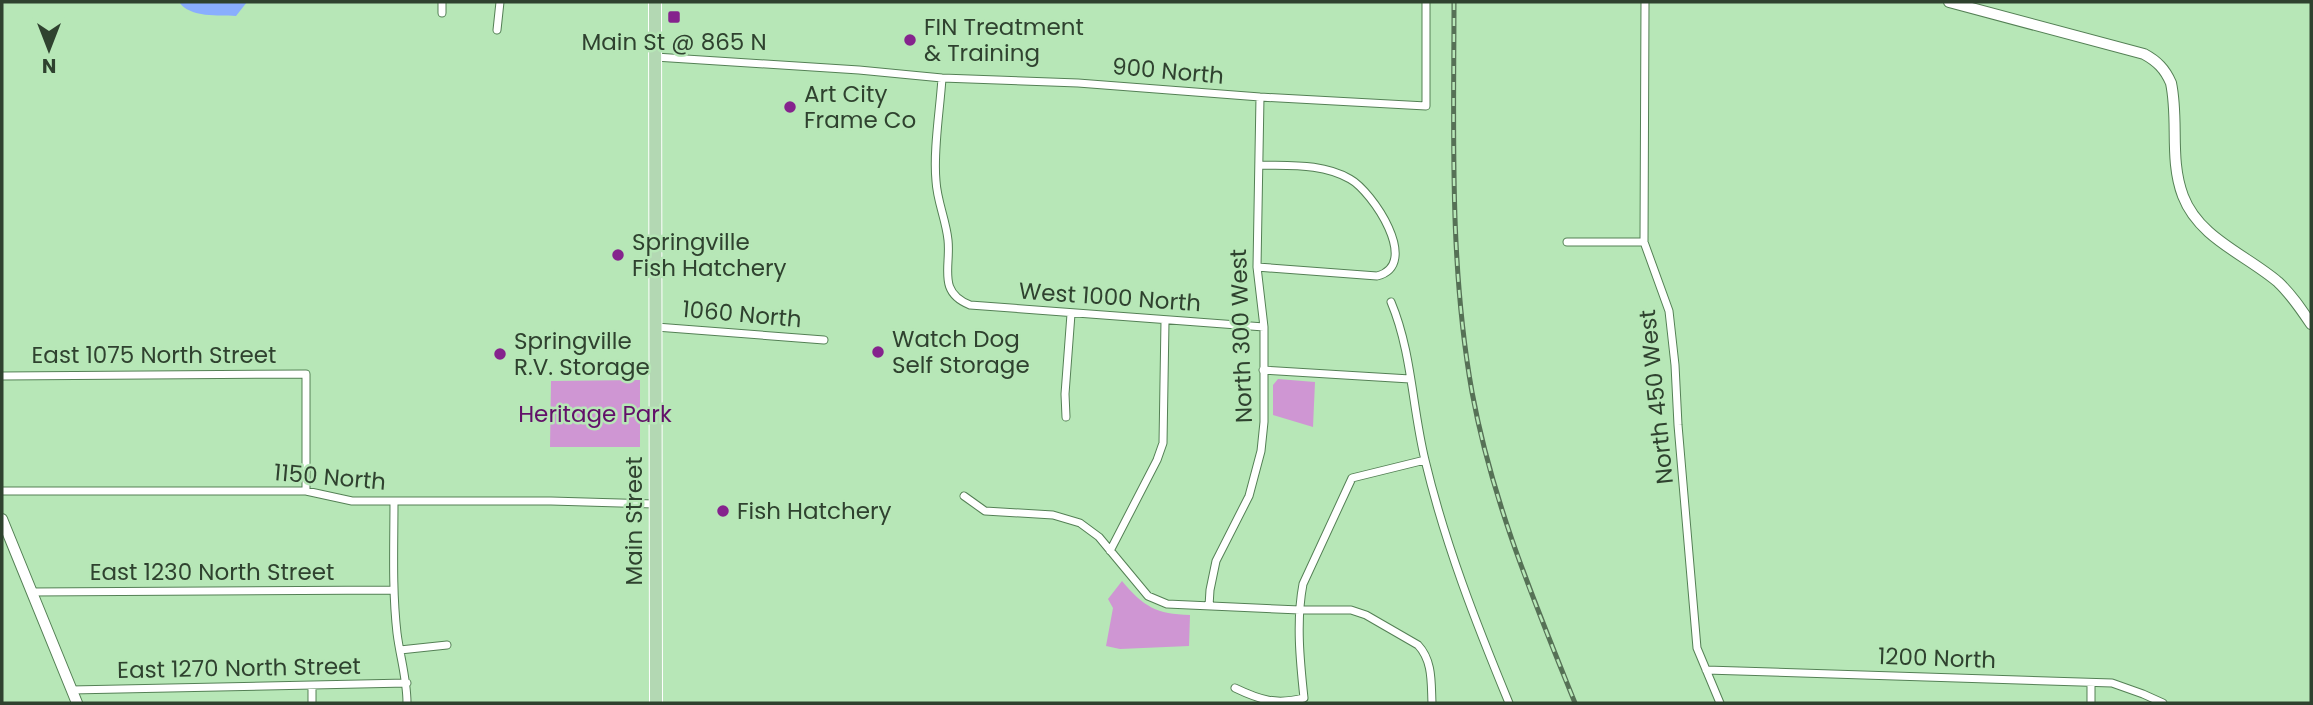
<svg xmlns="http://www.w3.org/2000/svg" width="2313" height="705" viewBox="0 0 2313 705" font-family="Poppins,sans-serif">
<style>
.green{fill:#cf96d3}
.water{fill:#89aefe}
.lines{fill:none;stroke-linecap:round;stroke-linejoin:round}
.street-casing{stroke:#548055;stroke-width:9}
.secondary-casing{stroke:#548055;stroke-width:12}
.primary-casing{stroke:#fff;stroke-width:14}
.street{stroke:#fff;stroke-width:7}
.secondary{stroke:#fff;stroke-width:10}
.primary{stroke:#b3d8b3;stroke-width:12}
.rail-casing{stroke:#567156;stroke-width:5}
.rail{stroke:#b7e7b7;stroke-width:2.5;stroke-dasharray:8;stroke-linecap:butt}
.poi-dot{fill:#85238d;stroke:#b7e7b7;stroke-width:2.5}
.labels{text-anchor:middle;stroke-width:5;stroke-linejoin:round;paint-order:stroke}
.poi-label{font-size:23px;fill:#2f422f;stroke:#b7e7b7;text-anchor:start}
.street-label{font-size:23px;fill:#2f422f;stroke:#b7e7b7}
.park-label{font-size:23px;fill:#621069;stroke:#b7e7b7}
</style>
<rect width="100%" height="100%" fill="#b7e7b7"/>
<path class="green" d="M1278,379L1315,382L1313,427L1273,415V385Z
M640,380V447H550L551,381Z
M1122,581C1144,607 1156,614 1190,615L1189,646L1120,649L1106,646L1113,608L1108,599Z"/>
<path class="water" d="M179,2H247L236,16C219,15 190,18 179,2Z"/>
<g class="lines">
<defs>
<path id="street" d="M1645,2L1644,242L1669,311L1675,365L1678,425L1697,648L1720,703
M442,13V2
M497,30L500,2
M655,57L859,70L942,78L1078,83L1260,97L1426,106V2
M942,78C940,110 933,150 936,181C937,201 946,220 948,240C951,267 937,292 970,305L1264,327
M1567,242H1644
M1257,267L1377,276C1422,265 1372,191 1350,179C1322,163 1290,166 1259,165
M1391,302C1412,352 1412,407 1425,460C1445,544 1476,623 1509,703
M656,327L824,340
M1263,370L1410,379
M2,376L306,374V491
M1066,417L1065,394L1071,314
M2,491H306L352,501H551L654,504
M964,496L985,511L1053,515L1080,523L1099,537L1148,596L1167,604L1300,610H1351L1366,615L1418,645C1433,661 1431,683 1432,703
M394,501C394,545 392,589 397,633C400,657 407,679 407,703
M1110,551L1157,460L1163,443L1165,321
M31,592L394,590
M1209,606L1210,590L1216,561L1249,496L1261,451L1264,422V327L1257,267L1260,97
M400,650L447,645
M1706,670L2112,683L2143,694L2163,703
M1235,688C1260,700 1276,705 1304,698C1300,661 1296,621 1303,584L1352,478L1425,460
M71,690L407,683
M312,703V686
M2091,703V683"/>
<path id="secondary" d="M1949,2L2144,54C2157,61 2165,69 2171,83C2179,121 2169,159 2183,196C2199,238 2245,254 2278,282C2291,294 2301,309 2311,324
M2,519L77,703"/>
<path id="primary" d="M655,2L656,703"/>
</defs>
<use href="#street" class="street-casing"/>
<use href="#secondary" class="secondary-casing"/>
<use href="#primary" class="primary-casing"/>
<use href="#street" class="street"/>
<use href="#secondary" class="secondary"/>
<use href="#primary" class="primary"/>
<defs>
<path id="rail" d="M1454,2C1454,132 1449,263 1472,392C1492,501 1534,601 1575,703"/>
</defs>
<use href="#rail" class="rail-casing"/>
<use href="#rail" class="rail"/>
</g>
<g class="poi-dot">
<rect x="667" y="10" width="14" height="14" rx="3.5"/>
<circle cx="910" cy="40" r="7"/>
<circle cx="790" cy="107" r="7"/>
<circle cx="618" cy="255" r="7"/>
<circle cx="878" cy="352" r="7"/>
<circle cx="500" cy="354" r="7"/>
<circle cx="723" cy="511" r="7"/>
</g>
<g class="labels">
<g class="poi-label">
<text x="924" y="35">FIN Treatment<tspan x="924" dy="26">&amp; Training</tspan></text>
<text x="674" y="50" text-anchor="middle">Main St @ 865 N</text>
<text x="804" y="102">Art City<tspan x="804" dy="26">Frame Co</tspan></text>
<text x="632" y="250">Springville<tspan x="632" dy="26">Fish Hatchery</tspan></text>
<text x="892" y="347">Watch Dog<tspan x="892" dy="26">Self Storage</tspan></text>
<text x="514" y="349">Springville<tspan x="514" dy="26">R.V. Storage</tspan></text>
<text x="737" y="519">Fish Hatchery</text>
</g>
<g class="street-label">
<text transform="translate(1168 71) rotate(5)" y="8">900 North</text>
<text transform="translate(1110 297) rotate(4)" y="8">West 1000 North</text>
<text transform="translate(742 314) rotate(5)" y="8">1060 North</text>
<text transform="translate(1241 336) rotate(-92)" y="8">North 300 West</text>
<text x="154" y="363">East 1075 North Street</text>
<text transform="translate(1656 397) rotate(-96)" y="8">North 450 West</text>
<text transform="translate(330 477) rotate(5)" y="8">1150 North</text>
<text transform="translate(634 521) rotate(-90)" y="8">Main Street</text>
<text x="212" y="580">East 1230 North Street</text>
<text transform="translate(1937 658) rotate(2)" y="8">1200 North</text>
<text transform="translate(239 668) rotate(-1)" y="8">East 1270 North Street</text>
</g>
<g class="park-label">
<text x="595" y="422">Heritage Park</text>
</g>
</g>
<rect width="2313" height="705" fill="none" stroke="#2f422f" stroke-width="7"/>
<g transform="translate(49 49) rotate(180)" stroke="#b7e7b7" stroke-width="5" paint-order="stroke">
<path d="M0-5L12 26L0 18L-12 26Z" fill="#2f422f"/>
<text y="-10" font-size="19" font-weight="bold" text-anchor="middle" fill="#2f422f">N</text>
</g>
</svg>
